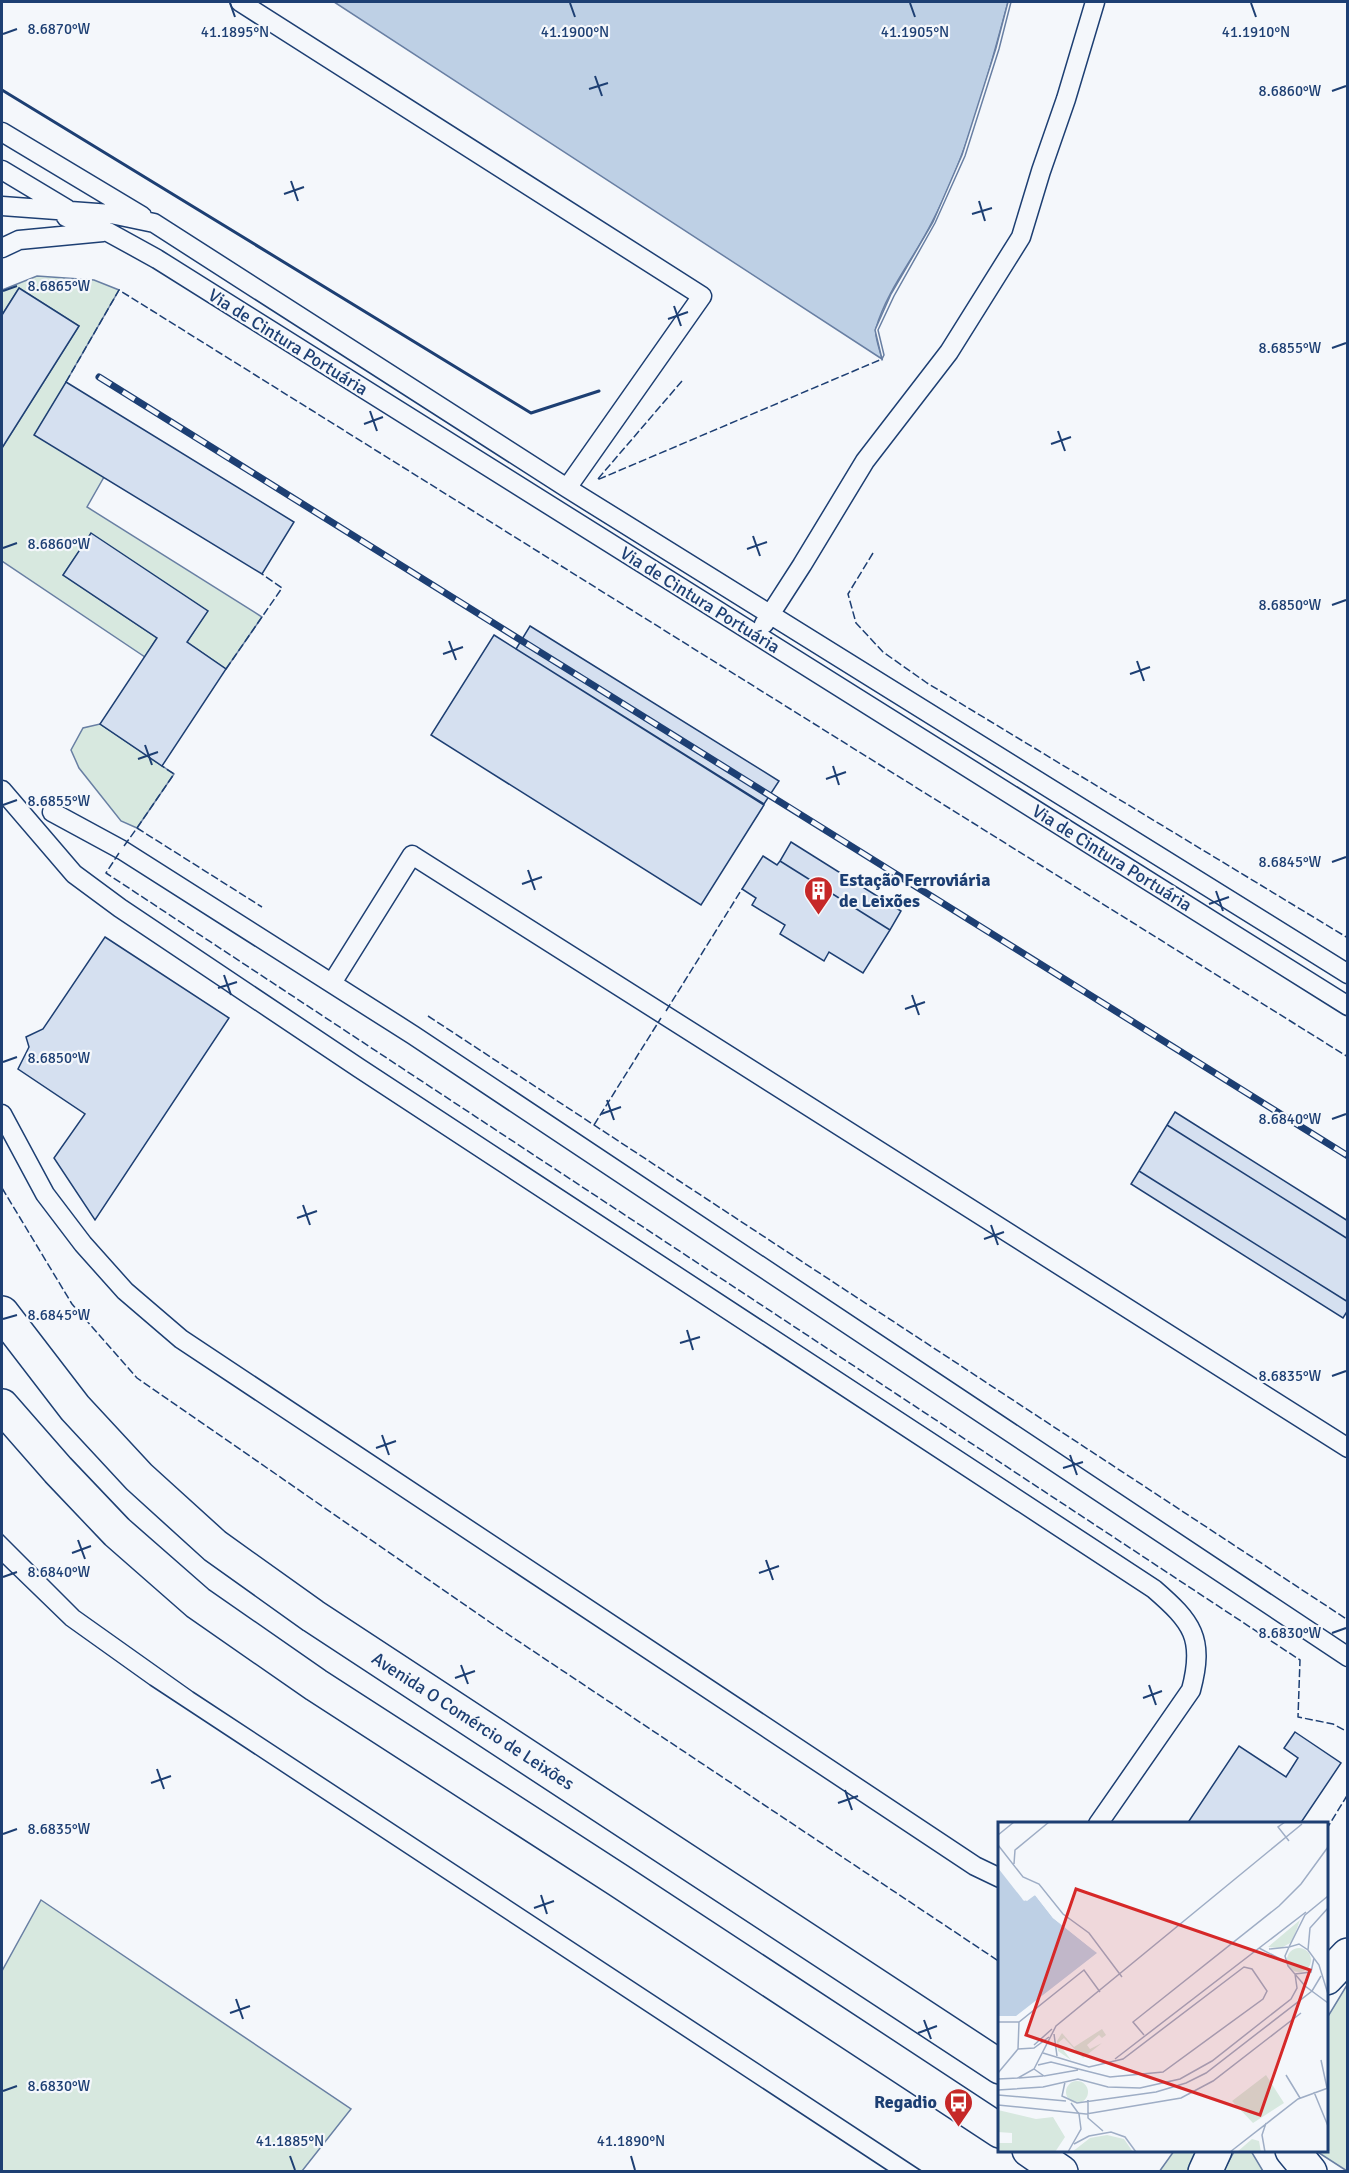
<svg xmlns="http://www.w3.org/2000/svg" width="1349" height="2173" viewBox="0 0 1349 2173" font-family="Signika,sans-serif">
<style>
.green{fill:#d7e8df;stroke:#687fa3;stroke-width:1.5}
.water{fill:#bed0e5;stroke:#687fa3;stroke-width:1.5}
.pier{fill:#f4f7fb;stroke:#687fa3;stroke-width:1.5}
.building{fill:#d5e0f0;stroke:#1d3f73;stroke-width:1.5}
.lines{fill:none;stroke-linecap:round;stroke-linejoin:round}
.lane-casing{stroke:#1d3f73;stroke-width:21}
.secondary-casing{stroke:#1d3f73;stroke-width:36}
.lane{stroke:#f4f7fb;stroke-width:18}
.secondary{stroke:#f4f7fb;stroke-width:33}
.tram{stroke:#1d3f73;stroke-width:1.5}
.rail-casing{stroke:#1d3f73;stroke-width:7}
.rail{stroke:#f4f7fb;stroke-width:4.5;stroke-dasharray:14;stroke-linecap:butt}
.fence{stroke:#1d3f73;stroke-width:1.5;stroke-dasharray:8 3;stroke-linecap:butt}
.wall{stroke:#1d3f73;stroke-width:3}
.ticks{fill:none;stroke:#1d3f73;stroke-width:2}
.labels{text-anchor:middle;stroke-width:4.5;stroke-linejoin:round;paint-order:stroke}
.street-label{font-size:18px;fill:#1d3f73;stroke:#f4f7fb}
.poi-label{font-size:18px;font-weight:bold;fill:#1d3f73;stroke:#f4f7fb;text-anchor:start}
.inset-road{fill:none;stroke:#9eadc5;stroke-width:1.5}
.view{fill:#d62828;fill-opacity:0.15;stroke:#d62828;stroke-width:3}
.inset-edge{fill:none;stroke:#1d3f73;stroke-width:3}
.ticks-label{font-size:15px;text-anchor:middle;fill:#1d3f73;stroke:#f4f7fb;stroke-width:4.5;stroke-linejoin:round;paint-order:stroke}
</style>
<rect width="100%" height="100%" fill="#f4f7fb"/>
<path class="green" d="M37,276L94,280L119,290L66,382L104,477L87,507L262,617L226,669L187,642L207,611L91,534L63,575L157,638L145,657L2,561V448L79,326L19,288L2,315V290Z
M100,724L174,774L137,828L121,821L79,768L71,750L83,728Z
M41,1900L351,2109L302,2171H2V1971Z
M1347,1985V2171L1316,2151L1326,2150L1327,2018Z
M1235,2150L1251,2151L1263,2171L1223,2172Z
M1174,2151H1199L1190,2171L1159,2172Z"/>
<path class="water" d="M334,2H1008C988,76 968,153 932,222C915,257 887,290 876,328C874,336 880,350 882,359Z"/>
<path class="pier" d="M1008,2H1011L999,49L965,156L935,223L894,296L878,330L884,355L882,359L875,330L891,294L933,222L962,155L996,48Z"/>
<path class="building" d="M19,288L79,326L2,448V315Z
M66,382L294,522L262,574L34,435Z
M91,533L208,611L187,642L226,669L162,766L100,724L157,638L63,575Z
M530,626L779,781L764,804L516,649Z
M494,635L764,805L701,905L431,735Z
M791,842L901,911L890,930L780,861Z
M763,856L777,865L780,861L890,930L863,973L829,952L824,961L780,934L785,925L752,905L756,898L742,889Z
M105,937L229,1018L95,1220L54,1158L85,1114L18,1069L29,1047L26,1037L43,1029Z
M1175,1112L1348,1221V1239L1167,1125Z
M1167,1125L1348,1239V1302L1139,1171Z
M1139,1171L1348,1302V1310L1343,1318L1131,1184Z
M1295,1732L1341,1763L1300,1824H1187L1239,1746L1286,1777L1298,1758L1284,1748Z"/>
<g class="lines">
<defs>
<path id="lane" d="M240,2L702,296L567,488
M2,132L142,216
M2,170L67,209
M2,206L111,214L154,223L567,488L1348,974
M66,217L108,232L157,259L1348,1006
M2,248L19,240L103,232
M764,624L802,565L865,461L949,352L1021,237L1041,171L1066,99L1095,2
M2,790L74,874L120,908L359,1068L1154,1589C1192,1622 1205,1638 1191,1690L1098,1824
M52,812L122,850L413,1035L1348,1657
M332,983L412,855L1348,1448
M2,1114L45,1194L83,1244L125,1291L181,1339L975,1866L1000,1878"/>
<path id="secondary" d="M2,1313L75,1408L139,1477L215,1546L313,1616L1000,2067
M2,1406L58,1470L117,1532L198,1603L316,1685L618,1880L1000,2131
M1326,1978L1348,1955
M1029,2150L1061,2172
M1292,2150L1310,2172
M1205,2172L1215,2150"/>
</defs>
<use href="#lane" class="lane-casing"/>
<use href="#secondary" class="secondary-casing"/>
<use href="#lane" class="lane"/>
<use href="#secondary" class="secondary"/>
<path class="tram" d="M2,1534L79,1611L193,1692L923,2172
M2,1563L66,1625L150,1685L890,2172"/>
<defs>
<path id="rail" d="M99,377L1348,1156"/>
</defs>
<use href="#rail" class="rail-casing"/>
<use href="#rail" class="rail"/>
<path class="fence" d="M682,381L597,480L882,359
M66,382L119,290L1348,1057
M873,553L848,594L856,623L883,652L927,683L1348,938
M226,669L282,588L262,574
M137,828L174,774L162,766
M124,846L137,828L262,907
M119,853L106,873L1300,1660L1298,1717L1333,1724L1348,1732
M666,1011L742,889
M428,1016L1348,1620
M594,1125L661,1018
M2,1188L72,1304L137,1378L491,1623L1000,1962
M1326,1830L1348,1794"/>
<path class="wall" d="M2,90L531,413L599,391"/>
</g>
<path class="ticks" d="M230,3L235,17M570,3L575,17M910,3L915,17M1251,3L1256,17M3,34L17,29M595,76L602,96M589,89L608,83M1332,91L1346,86M291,181L298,201M284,194L304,187M979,201L985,221M972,214L992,208M3,291L17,286M674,306L681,326M668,319L688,312M1332,348L1346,343M370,411L377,431M364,424L383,417M1058,431L1065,451M1051,444L1071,437M753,536L760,556M3,548L17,543M747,549L767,542M1332,605L1346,600M449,641L456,660M443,654L463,647M1137,661L1144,681M1130,674L1150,667M145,745L152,765M138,759L158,752M833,766L839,785M826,779L846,772M3,805L17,800M1332,862L1346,857M528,870L535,890M522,884L542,877M1216,891L1223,911M1209,904L1229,897M224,975L231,995M218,988L237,982M912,995L919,1015M905,1009L925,1002M3,1062L17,1057M607,1100L614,1120M601,1114L621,1107M1332,1119L1346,1114M303,1205L310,1225M297,1218L317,1211M991,1225L998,1245M984,1239L1004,1232M3,1319L17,1315M687,1330L693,1350M680,1343L700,1337M1332,1376L1346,1371M382,1435L389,1455M376,1448L396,1441M1070,1455L1077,1475M1063,1468L1083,1462M78,1540L85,1559M72,1553L91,1546M766,1560L773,1580M759,1573L779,1566M3,1577L17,1572M1332,1633L1346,1628M461,1665L468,1684M455,1678L475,1671M1149,1685L1156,1705M1143,1698L1162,1691M157,1769L164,1789M151,1783L171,1776M845,1790L852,1810M838,1803L858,1796M3,1834L17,1829M541,1895L547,1914M534,1908L554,1901M236,1999L243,2019M230,2013L250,2006M924,2020L931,2039M918,2033L937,2026M3,2091L17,2086M290,2156L295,2170M631,2156L635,2170"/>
<defs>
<symbol id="building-pin" viewBox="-11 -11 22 30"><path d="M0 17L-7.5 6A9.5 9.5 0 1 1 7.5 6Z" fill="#c62828" stroke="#f4f7fb"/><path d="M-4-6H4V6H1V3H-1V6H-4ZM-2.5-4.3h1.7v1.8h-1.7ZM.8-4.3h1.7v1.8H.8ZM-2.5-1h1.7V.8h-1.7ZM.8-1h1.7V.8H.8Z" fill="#fff"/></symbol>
<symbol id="bus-pin" viewBox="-11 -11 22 30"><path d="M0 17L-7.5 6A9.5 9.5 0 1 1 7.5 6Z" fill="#c62828" stroke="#f4f7fb"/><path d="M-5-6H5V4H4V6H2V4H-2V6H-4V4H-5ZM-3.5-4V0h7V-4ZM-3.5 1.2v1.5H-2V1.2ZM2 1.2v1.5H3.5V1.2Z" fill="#fff"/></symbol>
</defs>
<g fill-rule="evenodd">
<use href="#building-pin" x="802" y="874" width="33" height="45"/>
<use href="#bus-pin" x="942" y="2086" width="33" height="45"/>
</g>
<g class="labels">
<g class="street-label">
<text transform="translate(288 342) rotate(32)" y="6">Via de Cintura Portuária</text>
<text transform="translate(700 600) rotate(32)" y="6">Via de Cintura Portuária</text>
<text transform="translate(1112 858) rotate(32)" y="6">Via de Cintura Portuária</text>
<text transform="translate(473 1721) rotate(33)" y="6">Avenida O Comércio de Leixões</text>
</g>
<g class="poi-label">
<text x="839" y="886">Estação Ferroviária<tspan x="839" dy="21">de Leixões</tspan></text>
<text x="937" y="2108" text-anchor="end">Regadio</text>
</g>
</g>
<g transform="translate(998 1822)">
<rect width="330" height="330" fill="#f4f7fb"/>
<path d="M302,98L294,120L283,126L270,125ZM289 138a12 12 0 1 1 24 0a12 12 0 1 1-24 0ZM104,207L108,213L104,216L101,213L89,223L92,227L104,221L85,236L66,216L60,221L73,238L60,229L59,219L64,211L76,225ZM268,253L286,281L255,301L234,279ZM68 270a11 11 0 1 1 22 0a11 11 0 1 1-22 0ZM0,288L38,297L55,295L67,315L57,330H2L0,321H14V311L0,310ZM109,313L126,317L135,330H74L92,316ZM254,317L261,319L263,330H239Z" fill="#d7e8df"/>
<path d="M0,46L26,79L37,73L55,96L99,131L18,194H0Z" fill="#bed0e5"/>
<path d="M35,70H39L57,94L99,131L55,96L37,73L29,79L24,77Z" fill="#f4f7fb"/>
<path class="inset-road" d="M287,0L280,5L291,19M0,13L16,0M0,23L25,55L41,62L65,92L91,111L124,155M16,42L17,28L51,0M291,125L307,93L330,74M261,126L288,140M271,127L291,125M310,128L312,106L330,86M297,152L313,150L316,136M330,172L321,143L310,128L301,122L291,125L287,134L290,144L307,164L330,181M0,200H21L86,148L102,170M56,212L59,234M146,213L135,200L281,84L303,62L330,25M36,223L54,207M20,227L36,226L51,215M117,237L308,90M323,238L329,266M40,243L53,240L112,255L165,250L265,177L269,169L254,147L246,145L125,237L91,245L45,231M36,247L46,254L80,248M0,251L20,227L21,200M288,253L302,276M21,256L45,254M0,257L20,256L36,247L58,204L304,2M67,260L64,274L79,281L158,270L188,261L208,251L314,169L323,154M0,268L45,265L80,257L110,265L142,266L182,257L214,239L293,177L299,166L297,152M316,270L330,304M0,273L68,279M90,278V296L105,309M0,283L88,292L183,276L215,259L303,191M76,322L91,314L113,310L127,315L138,330M70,330L83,307L81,292L73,281M232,330L300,277L330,266M267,330L264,313L268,301"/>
<path class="view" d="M78,67L312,148L262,293L28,213Z"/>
<rect width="330" height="330" class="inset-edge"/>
</g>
<g class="ticks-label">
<text x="59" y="34">8.6870°W</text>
<text x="575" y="37">41.1900°N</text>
<text x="235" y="37">41.1895°N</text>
<text x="915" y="37">41.1905°N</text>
<text x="1256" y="37">41.1910°N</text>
<text x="1290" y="96">8.6860°W</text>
<text x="59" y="291">8.6865°W</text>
<text x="1290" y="353">8.6855°W</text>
<text x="59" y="549">8.6860°W</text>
<text x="1290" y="610">8.6850°W</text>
<text x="59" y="806">8.6855°W</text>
<text x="1290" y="867">8.6845°W</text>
<text x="59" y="1063">8.6850°W</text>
<text x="1290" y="1124">8.6840°W</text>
<text x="59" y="1320">8.6845°W</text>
<text x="1290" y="1381">8.6835°W</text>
<text x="59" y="1577">8.6840°W</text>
<text x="1290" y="1638">8.6830°W</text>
<text x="59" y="1834">8.6835°W</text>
<text x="59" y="2091">8.6830°W</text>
<text x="290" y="2146">41.1885°N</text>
<text x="631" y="2146">41.1890°N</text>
</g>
<rect width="1349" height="2173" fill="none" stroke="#1d3f73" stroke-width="6"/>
</svg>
